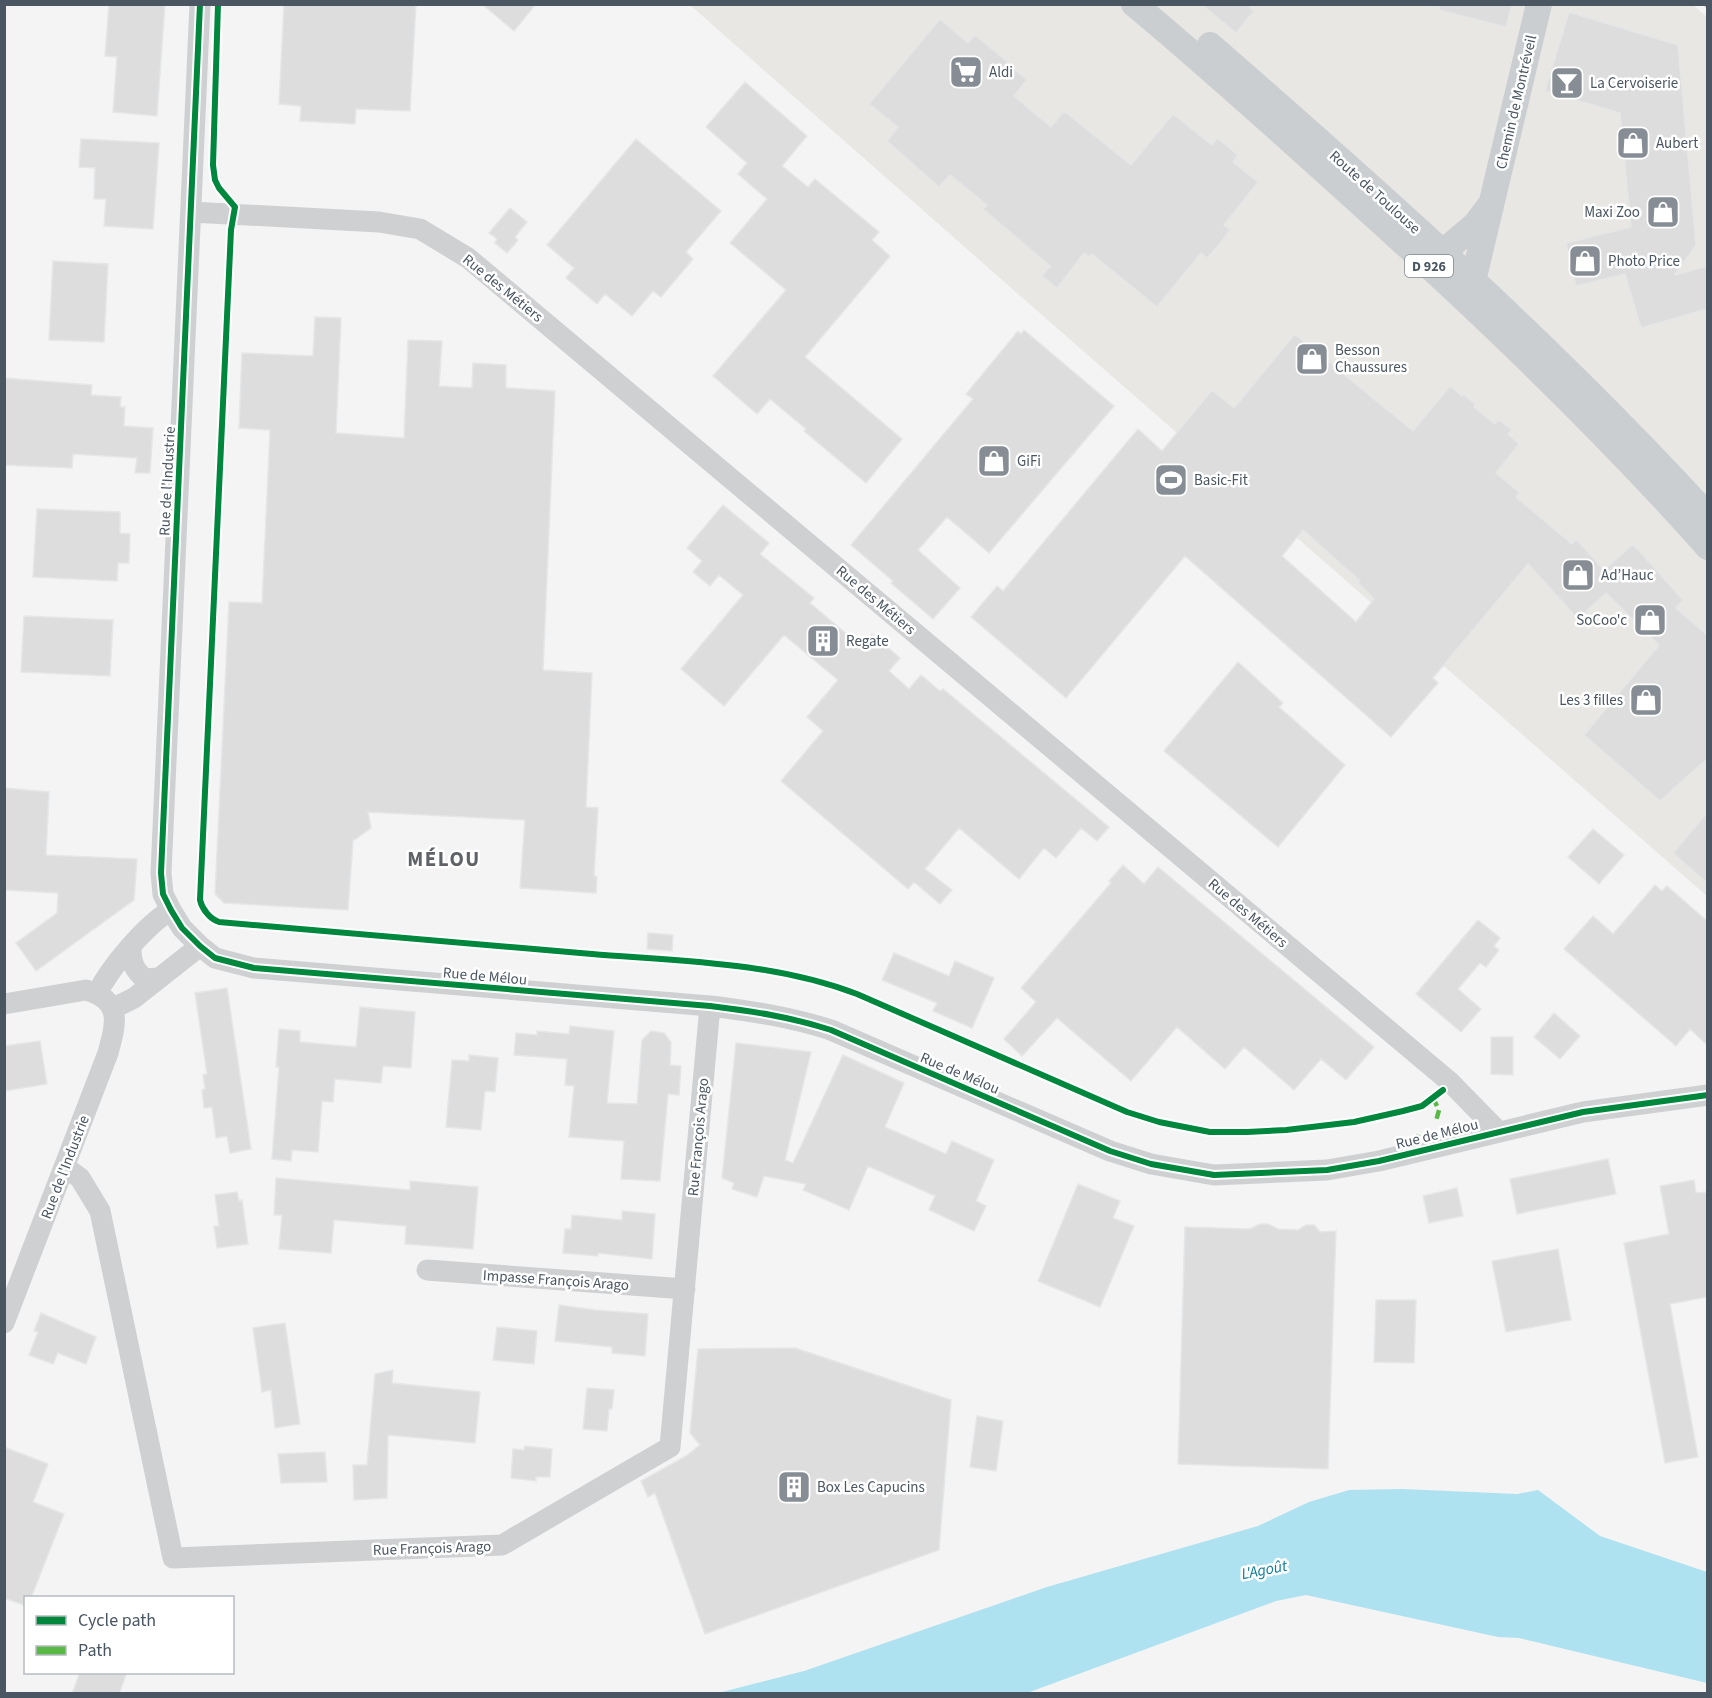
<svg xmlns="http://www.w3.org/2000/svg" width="1712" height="1698" viewBox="0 0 1712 1698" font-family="'Source Sans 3',sans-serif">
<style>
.commercial{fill:#e8e7e3}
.water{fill:#aee2f0}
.building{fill:#ddddde;stroke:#e5e6e7;stroke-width:1.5;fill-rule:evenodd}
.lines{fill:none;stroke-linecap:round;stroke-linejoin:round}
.minor{stroke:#ced0d2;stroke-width:21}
.major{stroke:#caced1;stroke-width:26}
.rail-casing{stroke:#c9cacc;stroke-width:7}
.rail{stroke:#fff;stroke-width:4.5;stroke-dasharray:14;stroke-linecap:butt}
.quiet{stroke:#58b947;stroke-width:4.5;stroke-dasharray:9 4.5;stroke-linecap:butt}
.cycleway-casing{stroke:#fff;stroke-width:10}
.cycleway{stroke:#00873e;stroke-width:6}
.labels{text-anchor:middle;stroke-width:5;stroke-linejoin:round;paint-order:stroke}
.shield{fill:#fff;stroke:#808990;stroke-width:1.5}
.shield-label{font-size:14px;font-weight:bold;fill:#4a5661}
.poi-label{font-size:15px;fill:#4a5661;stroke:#fff;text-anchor:start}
.street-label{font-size:15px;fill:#4a5661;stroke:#fff}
.water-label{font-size:16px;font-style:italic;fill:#0c7c9b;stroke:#fff}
.district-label{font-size:21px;font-weight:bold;letter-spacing:1.5px;fill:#5f6368;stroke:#fff}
</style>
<rect width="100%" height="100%" fill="#f4f4f4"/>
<path class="commercial" d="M1692,4L1708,18L1707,896L1034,308L690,5Z"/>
<path class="water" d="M1402,1489L1517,1494L1538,1490L1600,1536L1707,1572V1683L1519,1638L1498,1637L1306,1595L1276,1601L1027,1693H718L804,1671L1047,1587L1258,1526L1309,1502L1349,1490Z"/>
<path class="building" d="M109,4H165L157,116L113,112L117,57L105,56Z
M284,4H416L410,111L356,109L355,124L300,121L301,106L279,104Z
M482,4H536L514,31Z
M1201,4H1247L1254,11L1236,33Z
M1439,4H1512L1506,27L1439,10Z
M1569,12L1678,45L1696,245L1675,275L1707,266V309L1641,328L1625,274L1576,286L1566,243L1631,227L1620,113L1545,91Z
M940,19L968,43L975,35L1009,63L1008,64L1027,80L1014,96L1051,127L1064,111L1131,165L1173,114L1212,145L1217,138L1238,155L1233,162L1258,182L1224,225L1230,230L1219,245L1207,258L1201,253L1157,307L1092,254L1090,257L1084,253L1057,288L1042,276L1050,266L983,209L987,205L950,175L939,187L887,141L898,127L869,104Z
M745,82L807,136L782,166L808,187L815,179L879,232L872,240L890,256L805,357L902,439L866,483L804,431L806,429L770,399L757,414L713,376L786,290L730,243L767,199L738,174L747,163L706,127Z
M81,139L159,143L153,229L104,226L106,199H94L95,168L79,167Z
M636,139L721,211L686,252L693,259L661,297L653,291L632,316L605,294L597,304L566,278L574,268L547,245Z
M510,208L527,222L515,237L518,240L507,253L495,243L497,239L489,233Z
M53,261L108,264L104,342L49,340Z
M315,317L341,318L336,433L404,438L408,340L442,341L439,386L472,388L473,363L506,365V388L555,391L543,670L592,673L586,807L598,808L594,876L597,877L596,893L520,888L525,820L368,812L371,828L353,841L348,910L224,903L215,894L229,602L262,603L270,430L239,428L242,353L313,356Z
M1024,330L1114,406L989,553L947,517L918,550L960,588L933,619L891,583L893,581L851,545L973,399L966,394L1018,331L1021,334Z
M1295,334L1413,431L1450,386L1462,396L1463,394L1475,404L1474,407L1495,424L1499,420L1512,430L1508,434L1519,444L1496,473L1519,492L1516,497L1572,544L1576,539L1604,570L1633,544L1683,600L1676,608L1707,635V759L1660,801L1584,735L1659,645L1606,593L1578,619L1528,564L1433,678L1438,683L1391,737L1185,556L1066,698L971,617L997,586L1003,591L1138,429L1162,451L1212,390L1234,408ZM1303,530L1360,581L1358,583L1374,599L1356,622L1282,556Z
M4,378L92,385L91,395L121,397L120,407H125L124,426L153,428L150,473H135L137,458L73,454L72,468L4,465Z
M723,505L769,543L760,554L814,598L810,603L862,647L872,634L900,658L889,671L909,689L921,675L940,691L943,689L1109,827L1097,841L1081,828L1056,858L1044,848L1019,879L959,828L925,869L952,890L940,904L914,882L908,889L781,781L823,731L807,717L838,680L784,635L724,706L681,669L743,595L719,575L710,586L693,572L702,561L687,548Z
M37,509L120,512V533L130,534L129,563H118L117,581L33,577Z
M24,616L113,620L110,676L21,672Z
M1238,662L1283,703L1279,707L1345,765L1278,847L1164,751Z
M4,788L49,792L46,855L137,859L134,900L36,971L16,943L57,913L58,893L4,890Z
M1707,813V883L1673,853Z
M1593,829L1624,855L1599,884L1568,857Z
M1123,865L1144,884L1158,867L1374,1047L1346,1080L1321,1059L1294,1090L1244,1047L1225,1069L1177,1027L1131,1081L1057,1018L1022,1056L1004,1039L1036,1002L1021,988L1111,883L1109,881Z
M1655,885L1662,891L1667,886L1707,921V1045L1690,1029L1676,1046L1564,949L1593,916L1613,934Z
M1478,920L1500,938L1494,946L1499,950L1486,967L1480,963L1458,989L1481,1009L1461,1032L1416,994Z
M648,933L673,935L672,951L647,949Z
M894,953L949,976L955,961L994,978L972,1028L933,1011L937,1003L882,980Z
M227,988L251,1149L230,1153L227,1136L216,1138L212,1107L204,1108L202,1090L205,1089L203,1075L207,1074L195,993Z
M360,1007L415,1012L411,1068L383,1066L381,1083L335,1079L333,1102L322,1101L318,1152L292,1150L291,1161L272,1159L279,1067H276L279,1029L300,1031V1042L356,1047Z
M1554,1013L1580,1036L1560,1059L1534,1037Z
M570,1026L614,1031L607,1103L637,1104L642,1040L651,1031L664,1033L671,1042L670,1065L681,1066L679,1095L668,1094L660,1181L621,1179L624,1141L569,1137L574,1086L565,1085L567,1059L514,1055L516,1033L537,1035V1031L569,1034Z
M1491,1037H1513V1075L1491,1074Z
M40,1041L47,1084L4,1091V1046Z
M736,1043L811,1052L785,1160L793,1163L843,1055L904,1083L885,1127L946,1154L952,1141L994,1160L976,1201L986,1206L974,1231L929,1210L935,1196L868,1166L849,1210L803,1190L806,1184L764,1176L757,1197L732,1189L734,1183L722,1178Z
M469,1055L498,1058L495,1092L485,1091L481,1130L446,1127L452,1060L469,1061Z
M1608,1159L1616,1194L1517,1214L1510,1179Z
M276,1178L410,1190V1181L478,1187L473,1249L405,1244L406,1226L334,1220L331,1253L279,1249L282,1215H274Z
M1694,1180L1696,1193L1707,1192V1297L1670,1304L1698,1457L1665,1463L1624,1243L1669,1234L1660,1186Z
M1078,1184L1120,1201L1113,1218L1134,1226L1100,1307L1038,1281Z
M1457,1188L1463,1216L1429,1223L1423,1196Z
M237,1192L239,1201L242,1200L248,1244L217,1248L214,1226H219L215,1195Z
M622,1211L655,1214L652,1259L598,1253V1256L563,1253L565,1229H571L572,1215L622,1220Z
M1260,1224H1268L1278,1229L1298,1230L1306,1225H1314L1320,1232L1336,1231L1328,1469L1178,1464L1185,1227L1250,1229Z
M1558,1249L1571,1320L1506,1332L1492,1261Z
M1376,1300H1416L1414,1363L1374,1362Z
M559,1305L595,1310L648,1314L645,1356L612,1353V1347L555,1341Z
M41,1313L96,1337L86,1364L58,1353L53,1364L29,1355L38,1332L34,1331Z
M285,1323L300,1424L275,1428L271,1390L262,1392L253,1328Z
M497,1327L537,1331L534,1364L493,1360Z
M795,1348L951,1400L939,1550L705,1634L655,1493L648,1497L641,1481L686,1456L700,1445L690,1433L698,1349Z
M393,1370L392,1383L480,1392L475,1443L388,1435L387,1498L354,1500L353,1465H367L375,1374Z
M587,1388L614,1390L612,1409H609L607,1431L583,1429Z
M977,1416L1003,1421L996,1471L970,1467Z
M525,1446L552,1449L550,1477H536V1481L511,1478L513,1449L524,1450Z
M4,1447L48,1464L33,1502L64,1514L31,1598H26V1606L4,1598Z
M325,1452L327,1482L281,1483L278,1454Z
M80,1672H127L119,1694H72Z"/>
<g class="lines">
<path class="minor" d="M200,4L161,873L163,894L171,910L182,928L200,946L215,958L254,968L710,1006C751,1011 791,1017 831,1030L1110,1151L1151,1164L1214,1175L1327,1170L1379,1161L1583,1112L1708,1095
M191,212L379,222L420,229L468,258L1450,1082L1498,1131
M131,948C131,962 134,970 145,979L159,978
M97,994C110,967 146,925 171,910
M4,1004L86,990C123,1001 116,1023 108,1053L4,1323
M112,1009L134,998L200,946
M65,1167L80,1178L100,1211L173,1558L502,1545L670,1447L710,1006
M427,1270L685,1289"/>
<path class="major" d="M1134,4C1204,62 1271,123 1339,184C1467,299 1593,418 1708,547
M1210,45C1382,195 1553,347 1708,516
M1443,252L1475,225L1490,205
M1473,281L1539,4"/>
<defs>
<path id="rail" d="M1707,4L1708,5"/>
</defs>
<use href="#rail" class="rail-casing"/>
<use href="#rail" class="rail"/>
<path class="quiet" d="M1433,1098L1439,1110L1436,1121
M1415,1143L1420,1131"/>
<defs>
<path id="cycleway" d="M200,4L161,873L163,894L171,910L182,928L200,946L215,958L254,968L710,1006C751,1011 791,1017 831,1030L1110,1151L1151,1164L1214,1175L1327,1170L1379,1161L1583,1112L1708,1095
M218,4L213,165L215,180L219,188L235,207L231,230L200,900C202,909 210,919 219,922C343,932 467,943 592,954C680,961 773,962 857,994L1127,1112L1159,1122L1210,1132H1247L1286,1130L1354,1122L1403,1111L1422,1106L1443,1090"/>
</defs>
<use href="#cycleway" class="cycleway-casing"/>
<use href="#cycleway" class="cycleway"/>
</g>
<defs>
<symbol id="supermarket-square" viewBox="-11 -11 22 22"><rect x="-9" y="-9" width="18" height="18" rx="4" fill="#868d94" stroke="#fff"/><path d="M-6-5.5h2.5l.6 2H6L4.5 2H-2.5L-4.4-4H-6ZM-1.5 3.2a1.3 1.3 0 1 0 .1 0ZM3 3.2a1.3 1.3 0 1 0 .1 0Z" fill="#fff"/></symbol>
<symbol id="bar-square" viewBox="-11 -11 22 22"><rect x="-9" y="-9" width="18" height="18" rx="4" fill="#868d94" stroke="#fff"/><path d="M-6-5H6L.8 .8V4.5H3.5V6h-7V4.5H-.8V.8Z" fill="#fff"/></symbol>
<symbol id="shop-square" viewBox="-11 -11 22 22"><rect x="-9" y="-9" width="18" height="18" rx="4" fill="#868d94" stroke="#fff"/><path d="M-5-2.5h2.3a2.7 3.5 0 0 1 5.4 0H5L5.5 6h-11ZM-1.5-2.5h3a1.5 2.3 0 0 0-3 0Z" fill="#fff"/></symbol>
<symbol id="stadium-square" viewBox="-11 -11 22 22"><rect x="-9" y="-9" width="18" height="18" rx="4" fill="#868d94" stroke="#fff"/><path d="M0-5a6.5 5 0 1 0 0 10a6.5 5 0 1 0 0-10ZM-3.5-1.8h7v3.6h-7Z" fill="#fff"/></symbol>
<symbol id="building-square" viewBox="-11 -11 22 22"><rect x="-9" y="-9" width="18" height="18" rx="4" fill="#868d94" stroke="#fff"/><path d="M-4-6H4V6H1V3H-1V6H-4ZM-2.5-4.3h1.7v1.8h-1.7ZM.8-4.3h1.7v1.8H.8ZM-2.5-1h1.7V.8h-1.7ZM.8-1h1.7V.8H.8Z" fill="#fff"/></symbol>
</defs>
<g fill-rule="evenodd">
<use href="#supermarket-square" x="947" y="53" width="38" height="38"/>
<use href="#bar-square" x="1548" y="64" width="38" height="38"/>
<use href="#shop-square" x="1614" y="124" width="38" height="38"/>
<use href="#shop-square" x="1644" y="193" width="38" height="38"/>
<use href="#shop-square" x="1566" y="242" width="38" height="38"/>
<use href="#shop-square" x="1293" y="340" width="38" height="38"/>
<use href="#shop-square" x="975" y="442" width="38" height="38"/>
<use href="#stadium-square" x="1152" y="461" width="38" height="38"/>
<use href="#shop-square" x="1559" y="556" width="38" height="38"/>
<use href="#shop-square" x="1631" y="601" width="38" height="38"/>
<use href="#building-square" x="804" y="622" width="38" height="38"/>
<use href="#shop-square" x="1627" y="681" width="38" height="38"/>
<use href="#building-square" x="775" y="1468" width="38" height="38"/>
</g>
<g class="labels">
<rect class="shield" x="1405" y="255" width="48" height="22" rx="4.5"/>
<g class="shield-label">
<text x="1429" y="271">D 926</text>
</g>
<g class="poi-label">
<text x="989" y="77">Aldi</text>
<text x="1590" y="88">La Cervoiserie</text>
<text x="1656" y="148">Aubert</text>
<text x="1640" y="217" text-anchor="end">Maxi Zoo</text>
<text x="1608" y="266">Photo Price</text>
<text x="1335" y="355">Besson<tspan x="1335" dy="17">Chaussures</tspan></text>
<text x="1017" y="466">GiFi</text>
<text x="1194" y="485">Basic-Fit</text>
<text x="1601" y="580">Ad’Hauc</text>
<text x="1627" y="625" text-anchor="end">SoCoo'c</text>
<text x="846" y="646">Regate</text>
<text x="1623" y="705" text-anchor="end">Les 3 filles</text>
<text x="817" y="1492">Box Les Capucins</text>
</g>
<g class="street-label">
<text transform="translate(1516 102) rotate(-77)" y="5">Chemin de Montréveil</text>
<text transform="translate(1375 192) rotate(42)" y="5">Route de Toulouse</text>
<text transform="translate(503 288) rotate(39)" y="5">Rue des Métiers</text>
<text transform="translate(167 481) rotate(-87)" y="5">Rue de l'Industrie</text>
<text transform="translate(876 600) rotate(40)" y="5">Rue des Métiers</text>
<text transform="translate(1248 913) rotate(40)" y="5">Rue des Métiers</text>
<text transform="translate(485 976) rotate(5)" y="5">Rue de Mélou</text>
<text transform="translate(960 1073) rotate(23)" y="5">Rue de Mélou</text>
<text transform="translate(1437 1134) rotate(-14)" y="5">Rue de Mélou</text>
<text transform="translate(698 1137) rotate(-85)" y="5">Rue François Arago</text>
<text transform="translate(65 1167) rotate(-69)" y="5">Rue de l'Industrie</text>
<text transform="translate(556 1280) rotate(4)" y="5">Impasse François Arago</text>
<text transform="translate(432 1548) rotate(-2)" y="5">Rue François Arago</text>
</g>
<g class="water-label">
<text transform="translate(1264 1569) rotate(-11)" y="6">L'Agoût</text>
</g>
<g class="district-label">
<text x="444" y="866">MÉLOU</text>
</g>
</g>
<rect width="1712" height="1698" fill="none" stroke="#4a5661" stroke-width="12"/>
<rect x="24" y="1596" width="210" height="78" fill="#ffffff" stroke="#b7bbc0" stroke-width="1.5"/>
<rect x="36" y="1616" width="30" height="9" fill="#00873e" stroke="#b7bbc0" stroke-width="1.5"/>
<text x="78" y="1626" font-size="18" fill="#4a5661">Cycle path</text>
<rect x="36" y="1646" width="30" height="9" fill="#58b947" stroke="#b7bbc0" stroke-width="1.5"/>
<text x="78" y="1656" font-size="18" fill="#4a5661">Path</text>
</svg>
